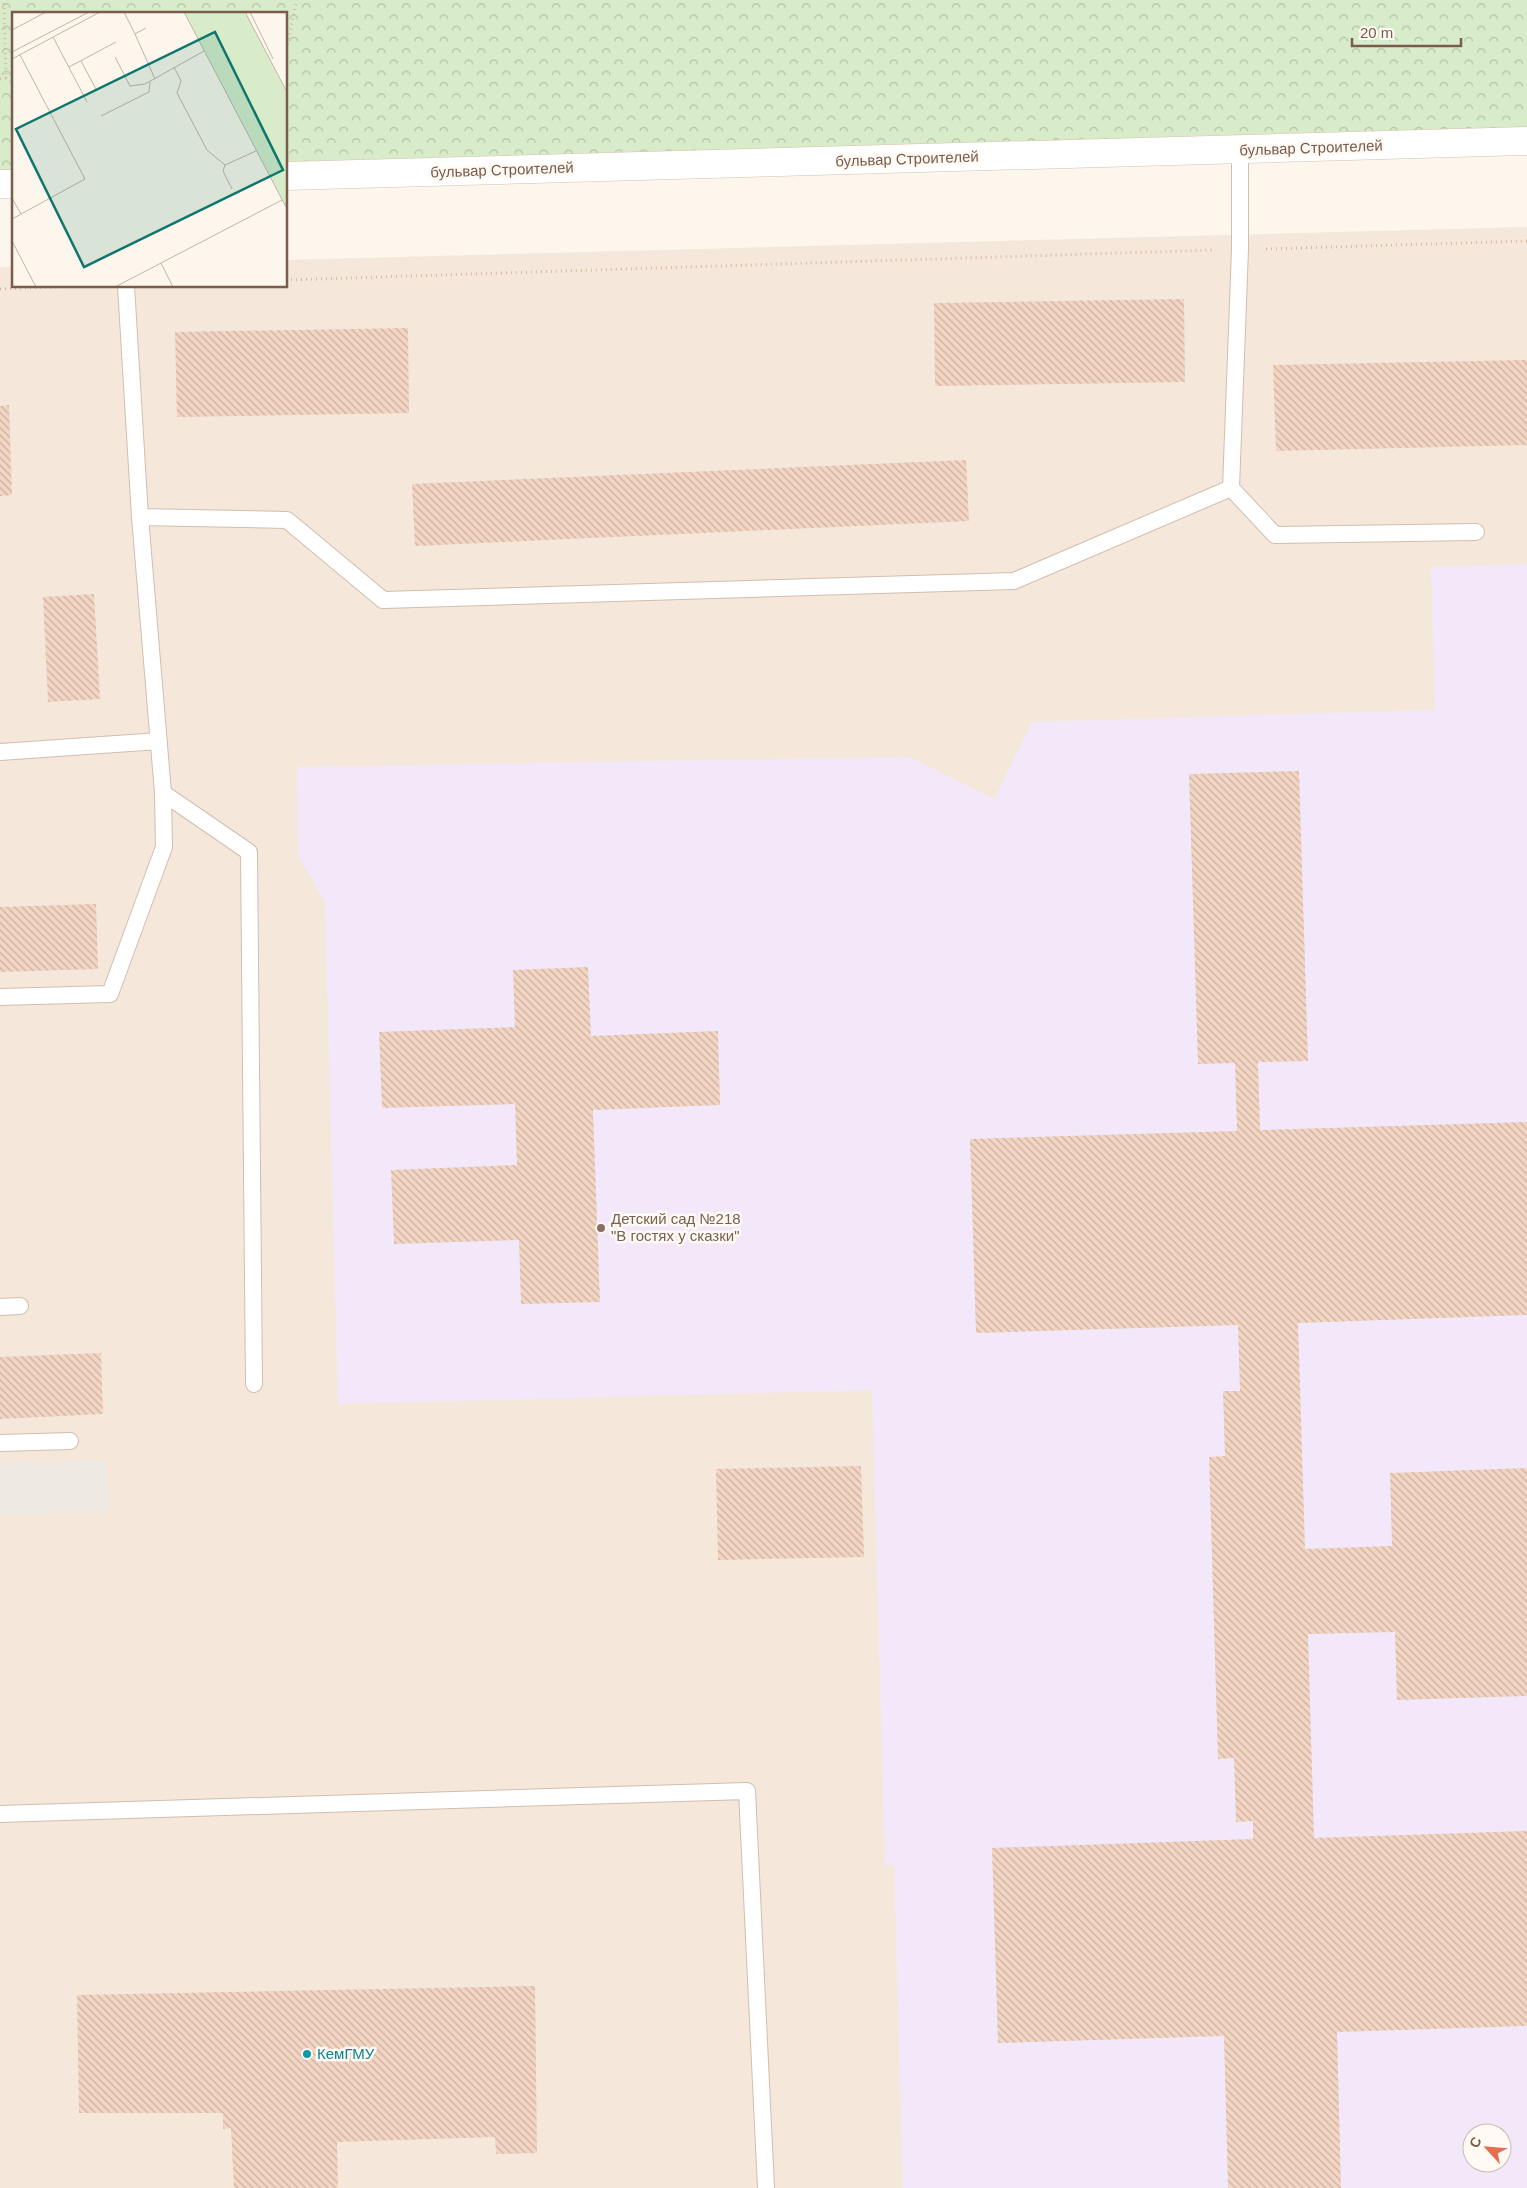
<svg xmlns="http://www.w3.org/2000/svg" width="1527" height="2188" viewBox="0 0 1527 2188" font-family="Helvetica,sans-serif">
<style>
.residential{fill:#f5e8da;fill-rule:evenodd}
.industrial{fill:#efe9e4}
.education{fill:#f3e8fa;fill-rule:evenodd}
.park{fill:url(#park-crowns)}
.building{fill:url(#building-back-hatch)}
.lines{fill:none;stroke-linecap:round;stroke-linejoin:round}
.lane-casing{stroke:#d1beb0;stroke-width:18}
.secondary-casing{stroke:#d6c0b0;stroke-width:29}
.path{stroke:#d9b8a5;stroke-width:3;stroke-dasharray:1 4;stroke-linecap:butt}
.lane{stroke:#fff;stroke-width:16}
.secondary{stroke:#fff;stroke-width:28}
.education-dot{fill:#8d6e63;stroke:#fffaf3;stroke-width:2}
.culture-dot{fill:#0f9aa8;stroke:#fffaf3;stroke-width:2}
.labels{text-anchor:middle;stroke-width:5;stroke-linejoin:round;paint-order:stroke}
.street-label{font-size:15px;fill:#7a5c4d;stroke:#fffaf3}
.education-label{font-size:15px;fill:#785e54;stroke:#fffaf3;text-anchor:start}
.culture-label{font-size:15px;fill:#0d838f;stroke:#fffaf3;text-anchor:start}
.inset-road{fill:none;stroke:#c5b3a7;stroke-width:1}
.view{fill:#0f766e;fill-opacity:0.15;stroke:#0f766e;stroke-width:2.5}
.inset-edge{fill:none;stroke:#7a5c4d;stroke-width:2.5}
</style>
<defs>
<pattern id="park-crowns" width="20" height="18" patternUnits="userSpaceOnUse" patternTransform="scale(1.25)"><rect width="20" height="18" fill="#d8ecc9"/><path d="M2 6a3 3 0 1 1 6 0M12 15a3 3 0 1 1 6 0" fill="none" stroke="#b4c2a5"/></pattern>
<pattern id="building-back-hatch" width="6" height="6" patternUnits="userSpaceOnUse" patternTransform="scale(1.25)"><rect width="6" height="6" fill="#f3d5c3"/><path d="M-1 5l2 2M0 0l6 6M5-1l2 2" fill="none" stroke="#cab0a1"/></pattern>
</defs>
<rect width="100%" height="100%" fill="#fdf6ec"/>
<path class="residential" d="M1527,227V2188H0V267H14V286H286V260ZM1472,2133H1502V2163H1472Z"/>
<path class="industrial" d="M106,1460L108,1511L0,1515V1464Z"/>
<path class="education" d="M1527,564V2188H903L894,1865H885L872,1390L338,1404L325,902L298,855L297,767L909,757L994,799L1032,722L1435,710L1431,567ZM1472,2133H1502V2163H1472Z"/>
<path class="park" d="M0,0H1527V141L286,176V14H14V184H0Z"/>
<path class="building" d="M1184,299L1185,382L935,386L934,303Z
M408,328L409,413L177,417L175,332Z
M1527,360V445L1276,451L1273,365Z
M9,405L12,495L0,496V406Z
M966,460L969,521L415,546L412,484Z
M94,594L100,699L48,702L43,597Z
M1299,771L1308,1061L1258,1062L1260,1130L1527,1122V1315L1298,1323L1305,1549L1392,1546L1390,1473L1527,1468V1696L1397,1700L1395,1632L1308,1634L1314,1838L1527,1831V2026L1337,2032L1341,2188H1228L1224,2036L998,2043L992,1848L1253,1839V1821L1236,1822L1234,1758L1218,1759L1209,1457L1225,1456L1223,1391H1240L1238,1325L976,1333L970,1139L1237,1131L1235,1063L1198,1064L1189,774Z
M96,904L98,969L0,972V907Z
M588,967L591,1036L718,1031L720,1105L593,1110L600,1302L521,1304L519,1240L394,1244L391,1170L517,1165L515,1104L382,1108L379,1032L515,1027L513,970Z
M101,1353L103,1414L0,1419V1357Z
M861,1466L864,1557L718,1560L716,1469Z
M535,1986L537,2153L496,2154L495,2137L337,2142L338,2188H234L231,2128L223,2129V2113H79L77,1995Z"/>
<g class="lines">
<defs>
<path id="lane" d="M1231,488L1275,535L1476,532
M140,517L287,520L383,600L1014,581L1231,488L1240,249V151
M0,752L159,741
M163,793L249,852L254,1384
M0,997L110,994L164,847L163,793L140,517L126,286
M0,1307L20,1306
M0,1443L70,1441
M0,1814L747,1791L766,2188"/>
<path id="secondary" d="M286,176L1527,141
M0,184H14"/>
</defs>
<use href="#lane" class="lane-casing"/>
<use href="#secondary" class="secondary-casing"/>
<path class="path" d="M286,49L297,0
M6,78L14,84
M0,79L6,78L4,0
M1266,249L1527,241
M286,280L1213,250
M0,289L81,286"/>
<use href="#lane" class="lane"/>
<use href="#secondary" class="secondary"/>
</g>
<circle class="education-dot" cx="601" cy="1228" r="5"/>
<circle class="culture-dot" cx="307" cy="2054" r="5"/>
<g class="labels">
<g class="street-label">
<text transform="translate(1311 148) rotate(-2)" y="5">бульвар Строителей</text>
<text transform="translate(907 159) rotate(-2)" y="5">бульвар Строителей</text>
<text transform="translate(502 170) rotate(-2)" y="5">бульвар Строителей</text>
</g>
<g class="education-label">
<text x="611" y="1224">Детский сад №218<tspan x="611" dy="17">"В гостях у сказки"</tspan></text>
</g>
<g class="culture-label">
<text x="317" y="2059">КемГМУ</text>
</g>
</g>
<g transform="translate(12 12)">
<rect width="275" height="275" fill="#fdf6ec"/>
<path d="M172,0H233L275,80V197Z" fill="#d8ecc9"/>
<path d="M190,0H214L217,7L199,16Z" fill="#d8ecc9"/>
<path class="inset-road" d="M112,0L123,22L134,16M172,0L275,197M233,0L275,80M238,0L261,47M0,18L34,0M123,22L143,67M41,25L75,90M0,40L77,0M103,45L118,74L133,72L192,39M0,47L88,0M69,49L85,79M57,55L104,30M162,55L169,69L165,81L195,138L213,153L244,139M89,104L137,80L138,70M213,153L211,159L220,177M0,186L9,202M0,207L73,167L8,43M0,229L24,275M149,251L161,275M103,275L270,188"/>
<path class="view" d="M203,20L271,158L72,255L4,117Z"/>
<rect width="275" height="275" class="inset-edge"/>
</g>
<g transform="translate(1487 2148) rotate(296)"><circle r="24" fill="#fffaf3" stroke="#cabbb1"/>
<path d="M0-4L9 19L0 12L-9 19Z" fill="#e76f51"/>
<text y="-8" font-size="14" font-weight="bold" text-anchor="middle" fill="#7a5c4d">С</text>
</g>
<path d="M1352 38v8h109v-8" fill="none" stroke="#7a5c4d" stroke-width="2.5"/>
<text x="1360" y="38" font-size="15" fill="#7a5c4d" stroke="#fffaf3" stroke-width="4" paint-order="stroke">20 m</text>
</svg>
